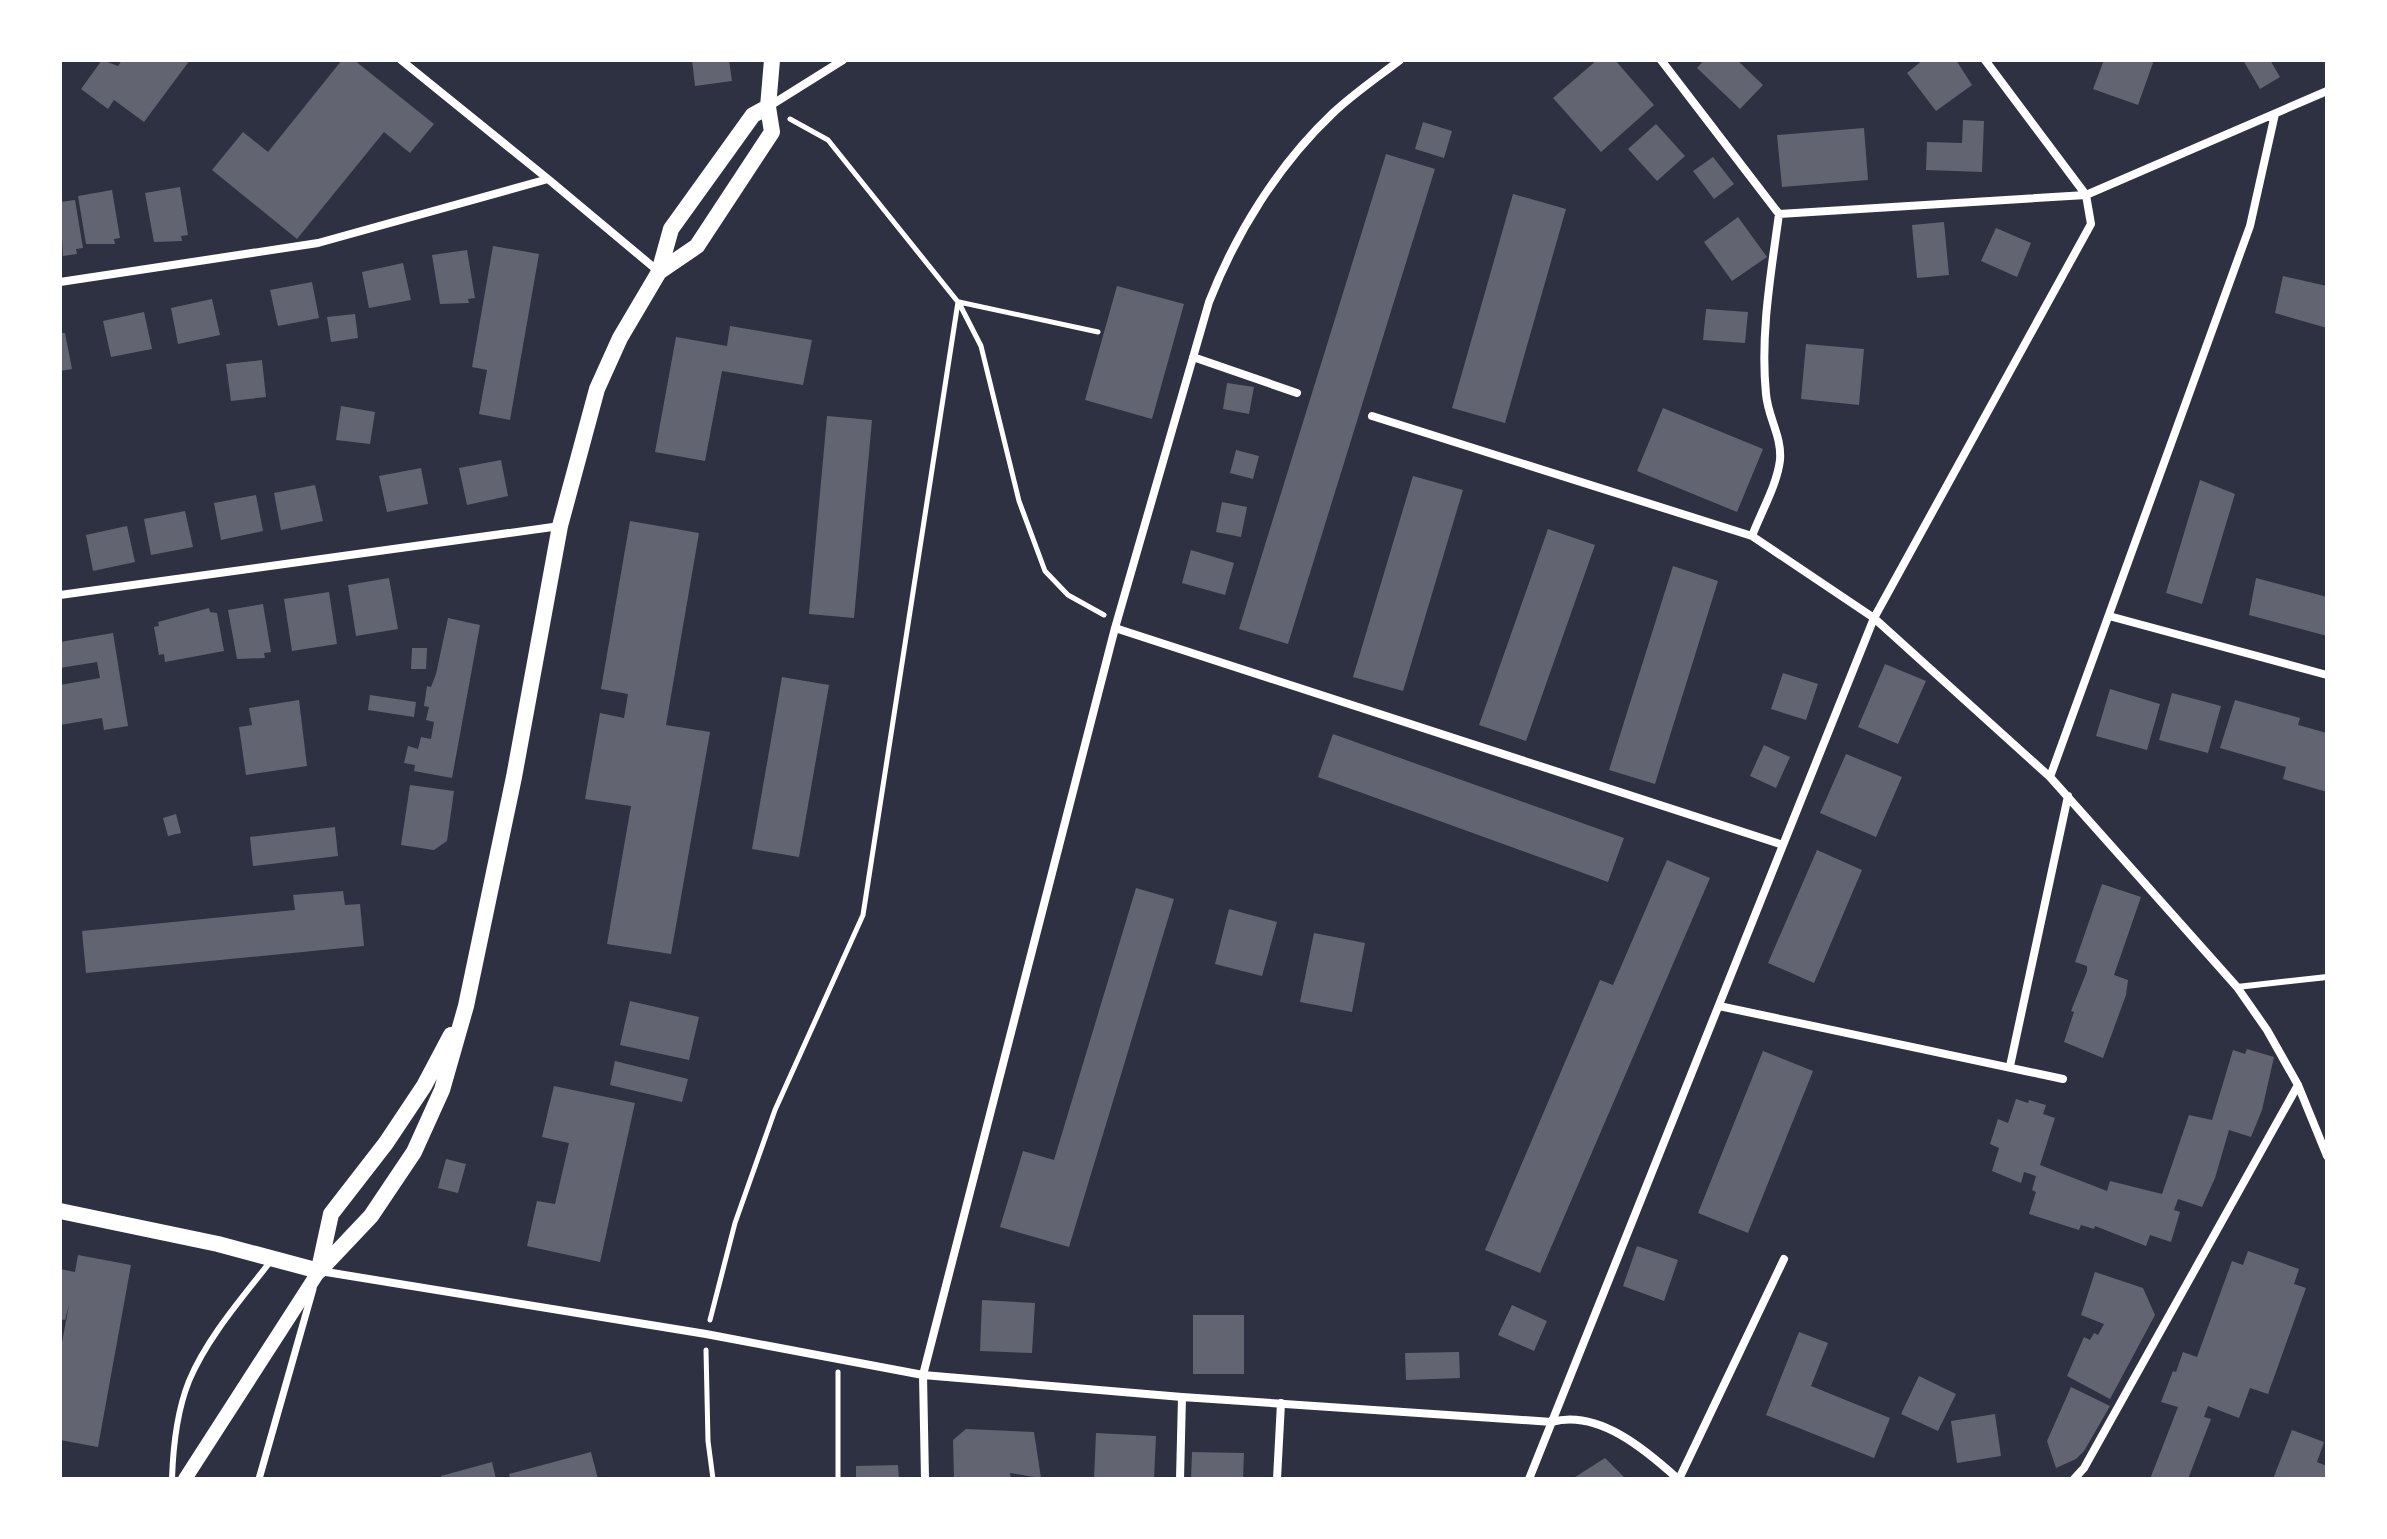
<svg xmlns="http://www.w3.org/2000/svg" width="2387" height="1539" viewBox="0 0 2387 1539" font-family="'PT Sans',sans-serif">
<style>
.building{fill:#626471}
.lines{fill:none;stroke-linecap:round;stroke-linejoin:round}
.path{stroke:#fff;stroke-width:5}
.service{stroke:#fff;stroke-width:6}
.pedestrian{stroke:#fff;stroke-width:7}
.minor{stroke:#fff;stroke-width:8}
.tertiary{stroke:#fff;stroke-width:14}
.secondary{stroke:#fff;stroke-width:16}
</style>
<rect width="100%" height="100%" fill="#2d3142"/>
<path class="building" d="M102,60L118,66L122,60H190L144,122L114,100L108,109L81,89Z
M342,60H354L434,124L410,153L384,132L297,239L212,170L243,132L268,152Z
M692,60H729L732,81L695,86Z
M1597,60H1615L1654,105L1601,152L1553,98Z
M1704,60H1737L1763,85L1740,109L1697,68Z
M1923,60H1956L1972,85L1936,111L1907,73Z
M2104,60H2154L2138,105L2093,89Z
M2243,60H2270L2280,77L2260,89Z
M1963,120L1984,121L1982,172L1926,170L1927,142L1962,143Z
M1423,122L1452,131L1444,158L1415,149Z
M1656,124L1685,156L1657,181L1628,149Z
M1864,128L1868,180L1782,187L1777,135Z
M1386,154L1435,169L1288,644L1239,629Z
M1713,157L1734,184L1714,199L1693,171Z
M180,187L188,235L181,236L182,241L154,242L145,193Z
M112,190L120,238L114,239L115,244H86L78,196Z
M1513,194L1566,209L1505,423L1452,408Z
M75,200L83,248L76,249L77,254L63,256L60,202Z
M1738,217L1767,257L1732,281L1704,242Z
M1944,222L1949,275L1917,278L1912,225Z
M1996,228L2031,243L2017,277L1981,261Z
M493,246L539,254L510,420L479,414L487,370L472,367Z
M467,250L475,298L468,299L469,303L440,304L432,255Z
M403,263L411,300L369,308L362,272Z
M2283,276L2327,286V328L2275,313Z
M312,282L319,318L278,326L270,290Z
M1117,286L1184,304L1152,419L1085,400Z
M212,299L220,335L178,344L171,308Z
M1706,309L1748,312L1745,343L1703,340Z
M144,312L152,349L111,357L103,321Z
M355,314L358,338L331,342L327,317Z
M730,326L812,340L803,385L722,371L705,461L655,452L676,337L727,346Z
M60,333H65L72,369L60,371Z
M1806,344L1864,349L1859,405L1801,399Z
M262,360L266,397L231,401L226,364Z
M1227,383L1254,387L1249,414L1223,409Z
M341,406L375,412L370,444L336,440Z
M1663,408L1763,449L1737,512L1637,471Z
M827,416L872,420L854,618L809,614Z
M1236,450L1259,456L1253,479L1230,473Z
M501,460L508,496L467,505L459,468Z
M421,468L428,504L387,512L379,476Z
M1413,476L1463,490L1403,691L1353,677Z
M2200,480L2235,494L2202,604L2166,593Z
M315,485L323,521L281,530L274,493Z
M256,495L263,531L221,540L214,503Z
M1222,502L1247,507L1241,537L1216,532Z
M185,511L193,547L151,555L144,519Z
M630,521L699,533L666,725L710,732L671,954L607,944L631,806L585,799L600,713L624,718L628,694L601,689Z
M127,526L135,562L93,571L86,535Z
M1548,529L1595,545L1526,741L1479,725Z
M1191,550L1234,563L1225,595L1182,583Z
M1673,566L1718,581L1655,784L1609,770Z
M389,578L398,629L356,636L348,585Z
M2256,578L2327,597V636L2249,615Z
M329,592L337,644L292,651L284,599Z
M263,604L271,652L264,653L265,658L237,659L228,610Z
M209,608L210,612L217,613L224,651L165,662L164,654L159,655L154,627L159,626L158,622Z
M448,618L480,625L452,778L414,771L415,765L404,763L408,746L418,749L421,737L431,739L434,722L426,720L429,707L424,706L427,686L431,687L436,674Z
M113,633L128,726L104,730L102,718L60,725V685L100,678L97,662L60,668V642Z
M412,648H427L426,669H411Z
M1885,664L1926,681L1898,744L1858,727Z
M1783,673L1818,684L1806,720L1771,709Z
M782,677L829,685L799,857L752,849Z
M2110,689L2160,704L2147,750L2096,736Z
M2172,693L2221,706L2208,753L2159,740Z
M370,695L416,702L414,717L368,710Z
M299,700L307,766L246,775L239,727L252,725L249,708Z
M2235,700L2300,718L2298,725L2327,733V792L2283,779L2286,767L2220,748Z
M1333,734L1624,838L1608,882L1318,777Z
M1764,745L1790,757L1776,788L1750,776Z
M1846,754L1902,777L1876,837L1820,813Z
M410,785L454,791L447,841L434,850L401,845Z
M176,814L181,833L168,836L163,818Z
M335,827L338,856L253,866L250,837Z
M1817,850L1862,870L1814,983L1768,963Z
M1667,860L1710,878L1540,1273L1485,1250L1600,980L1613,985Z
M2102,884L2141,897L2114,975L2128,980L2126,995L2103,1058L2064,1042L2074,1012L2071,1011L2087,971V966L2075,962Z
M1136,888L1174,899L1069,1247L1000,1227L1023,1151L1054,1160Z
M343,891L345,905L360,904L364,946L86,973L82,931L295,910L293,895Z
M1229,909L1277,922L1262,976L1215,964Z
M1314,933L1365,943L1352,1012L1300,1002Z
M630,1001L699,1017L689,1060L620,1045Z
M2247,1049L2274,1057L2262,1110L2251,1137L2229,1130L2215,1178L2202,1207L2178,1199L2174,1210L2180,1212L2171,1242L2150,1235L2146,1246L2095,1226L2094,1229L2081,1225L2079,1230L2029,1214L2036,1192L2032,1190L2036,1176L2024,1172L2021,1183L1992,1171L1999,1148L1990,1144L1998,1119L2008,1123L2016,1099L2028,1103L2029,1100L2046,1105L2043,1114L2055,1118L2040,1165L2107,1191L2110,1181L2162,1194L2189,1115L2212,1120L2233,1050L2245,1054Z
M1763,1051L1813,1071L1748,1233L1698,1213Z
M615,1061L688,1079L682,1102L610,1085Z
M554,1086L635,1103L600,1262L527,1246L537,1201L555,1204L569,1143L542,1137Z
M446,1159L466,1164L458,1193L438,1188Z
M1637,1246L1678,1260L1664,1301L1623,1286Z
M2248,1251L2299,1269L2294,1284L2306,1288L2268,1394L2250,1388L2239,1418L2208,1406L2204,1417L2211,1419L2188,1479H2150L2178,1407L2161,1402L2173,1371L2176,1372L2183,1352L2197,1357L2232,1261L2243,1265Z
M78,1255L131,1265L98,1447L60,1440V1353L69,1305L65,1320L60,1319V1269L75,1272Z
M2095,1272L2143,1288L2155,1315L2110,1399L2067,1376L2084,1337L2090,1340L2094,1333L2098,1335L2104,1324L2081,1315Z
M982,1300L1035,1303L1032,1353L980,1351Z
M1512,1305L1547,1321L1534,1351L1498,1335Z
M1193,1315H1244V1374H1193Z
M1799,1332L1828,1343L1811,1386L1890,1418L1874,1458L1766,1415Z
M1459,1352L1460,1378L1406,1380L1405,1353Z
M1919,1376L1956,1394L1938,1431L1901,1414Z
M2071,1387L2110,1406L2084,1451L2076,1459L2056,1468L2047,1441Z
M1995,1414L2001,1456L1957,1463L1951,1421Z
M966,1429L1034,1432L1041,1478L1010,1473L1011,1479H954L953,1440Z
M2292,1430L2324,1442L2317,1462L2327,1466V1479H2273Z
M1096,1433L1156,1436L1154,1479H1094Z
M591,1452L598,1479H510L509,1474Z
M1192,1452L1244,1453L1243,1479H1191Z
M1605,1458L1626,1479H1572Z
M492,1462L496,1479H442L441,1476Z
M898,1465L899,1479H856V1466Z"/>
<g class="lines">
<path class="path" d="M959,302L1098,332
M959,303L981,346L1019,501L1045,571L1068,595L1104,615
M710,1320L735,1223L775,1110L863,915L958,302L828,140L790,119
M706,1350L708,1441L713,1479
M838,1372V1479"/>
<path class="service" d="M2237,987L2327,977
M172,1479C173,1447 177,1411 189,1381C207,1338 242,1298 270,1262"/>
<path class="pedestrian" d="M259,1479L313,1289"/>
<path class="minor" d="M401,60L548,179
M1661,60L1779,214C1771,273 1760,335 1766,394C1768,418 1782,436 1780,460C1777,485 1761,512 1752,536
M768,107L843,60
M1779,214L2086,195L2327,91
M60,282L318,243L548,179L658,271
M1193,357L1297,393
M1372,416L1752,536L1874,618L2050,777L2237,987L2267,1030L2298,1085L2327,1156
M60,595L560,526
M2109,616L2327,675
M1115,628L1780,844
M2050,777L2250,226L2275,114
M1719,1006L2063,1079
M2010,1066L2068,796
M320,1271L706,1334L923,1375L1182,1397L1552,1422C1598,1409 1646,1450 1678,1479
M925,1479L923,1375L1115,628L1209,302C1236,233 1278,165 1333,113C1353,94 1378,77 1400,60
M1180,1479L1182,1397
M1277,1479L1281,1403
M1529,1479L1874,618L2091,224L2086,195L1985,60
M1679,1479L1784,1259
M2074,1479L2084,1468L2298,1085"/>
<path class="tertiary" d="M185,1479L319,1271"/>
<path class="secondary" d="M659,272L697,246L772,132L768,107L772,60
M60,1211L218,1244L319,1271
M319,1269L331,1214L386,1143L424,1086L451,1035
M319,1271L371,1216L414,1152L442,1090L466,1006L514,777L560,526L597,389L620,338L659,272L671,229L753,115L768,107"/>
</g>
<rect width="2387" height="1539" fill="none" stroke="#ffffff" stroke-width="124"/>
</svg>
